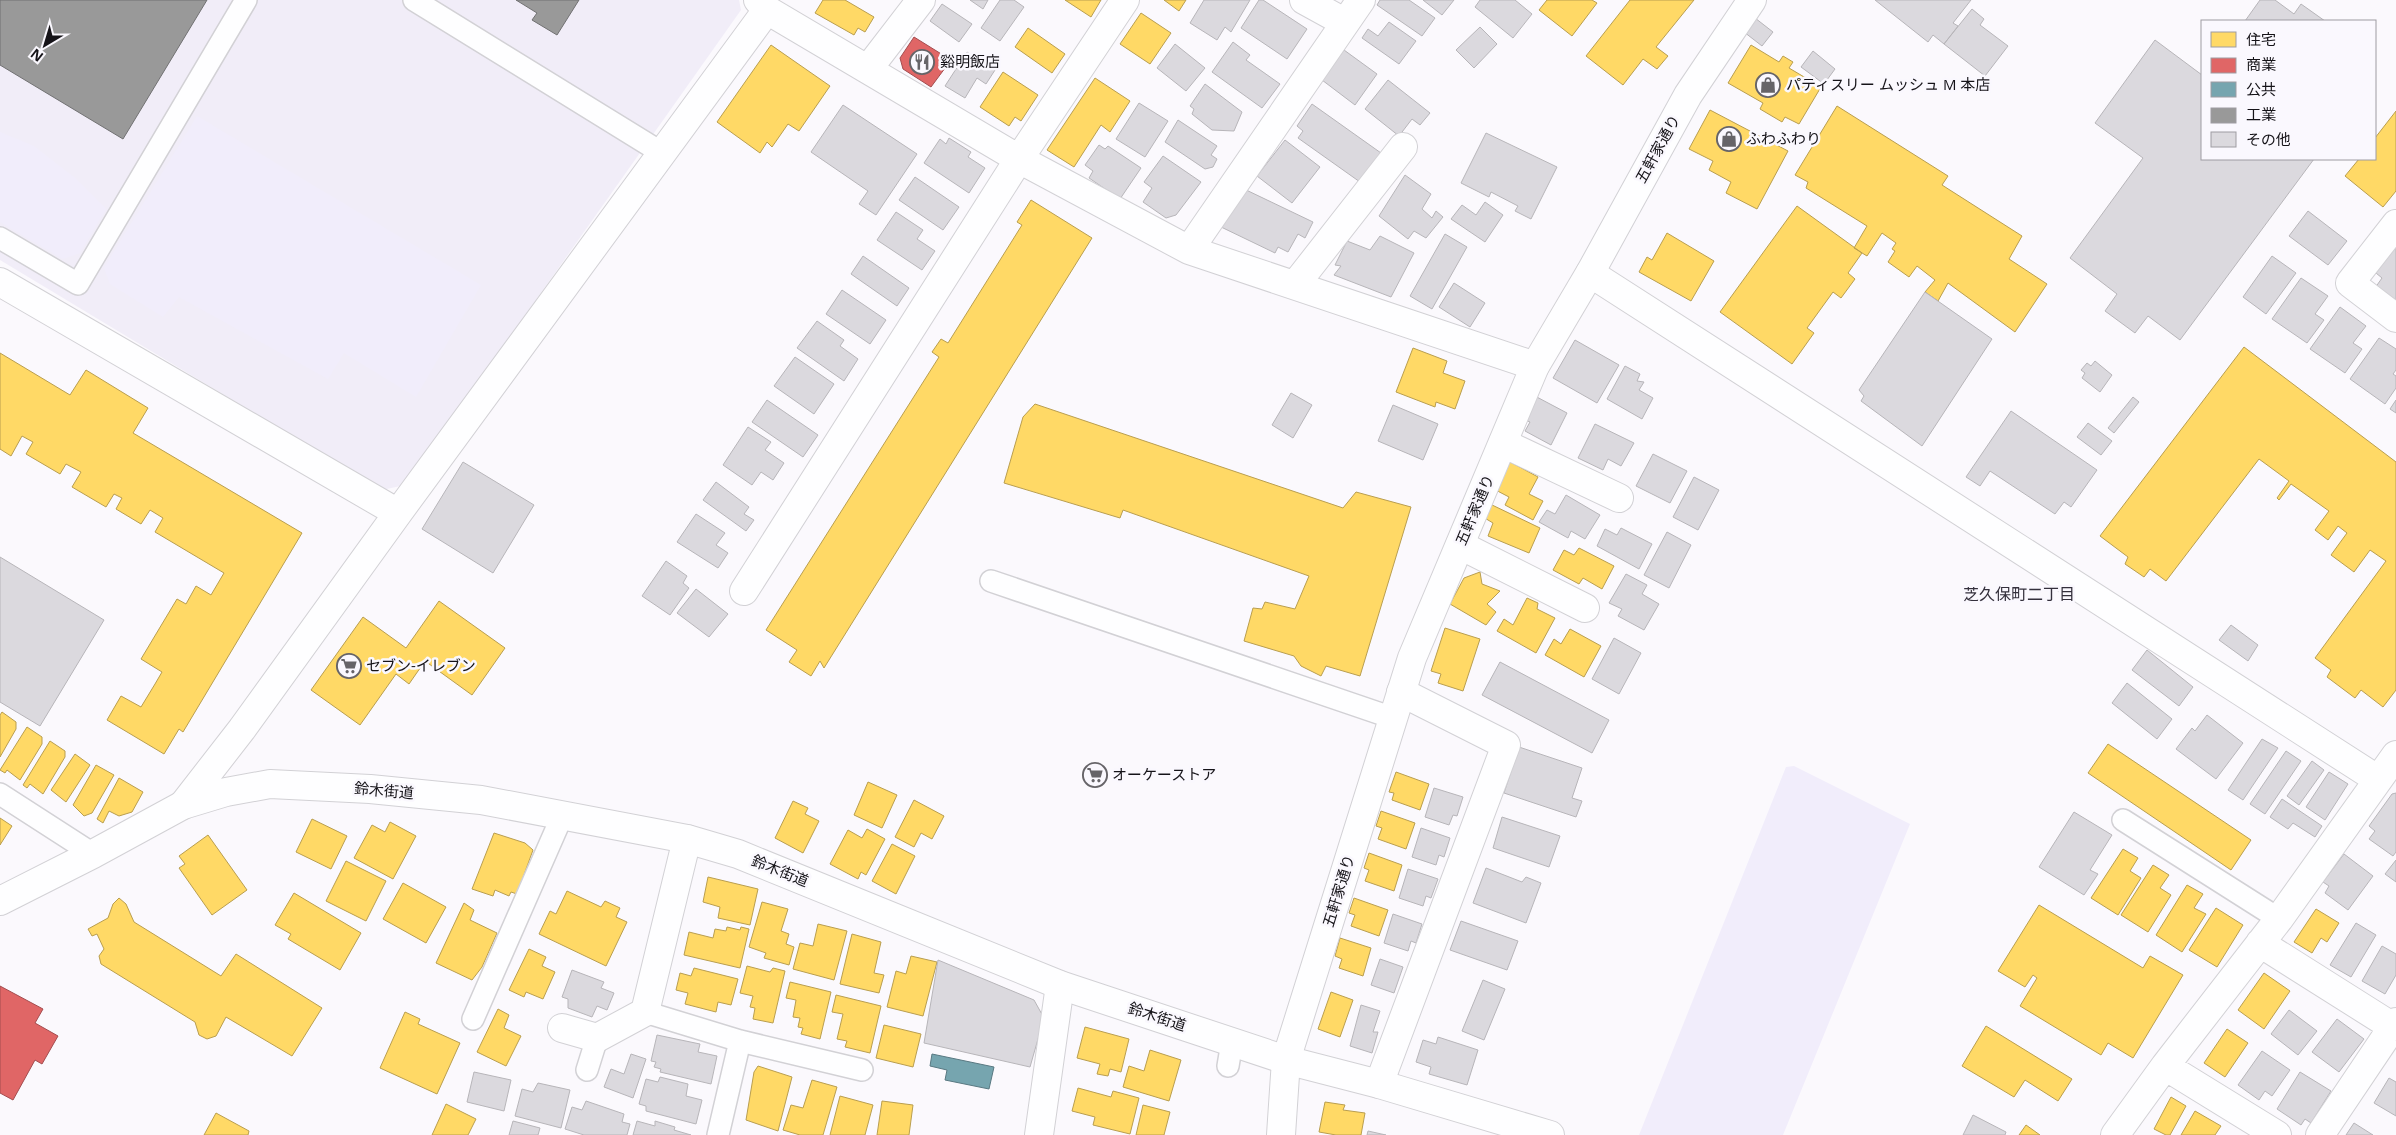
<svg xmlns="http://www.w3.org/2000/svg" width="2396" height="1135" viewBox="0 0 2396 1135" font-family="'Open Sans','Noto Sans JP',sans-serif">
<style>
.built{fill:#f1edf8}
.green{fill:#f1edfb}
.homes{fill:#ffd966;stroke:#b99e4f}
.shops{fill:#e06666;stroke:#a34d4f}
.public{fill:#76a5af;stroke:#597982}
.industry{fill:#999;stroke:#717172}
.building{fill:#dbd9de;stroke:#b7b5b9}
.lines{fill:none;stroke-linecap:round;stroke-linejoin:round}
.lane-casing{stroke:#d2d1d5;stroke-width:24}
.street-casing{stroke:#d2d1d5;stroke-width:30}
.secondary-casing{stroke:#d2d1d5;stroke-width:30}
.lane{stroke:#fefeff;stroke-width:21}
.street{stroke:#fefeff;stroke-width:28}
.secondary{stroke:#fefeff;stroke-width:28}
.labels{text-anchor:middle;stroke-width:5;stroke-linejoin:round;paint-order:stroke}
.poi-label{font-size:15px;fill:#151318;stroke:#faf8fe;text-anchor:start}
.street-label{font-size:15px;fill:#151318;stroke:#faf8fe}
.neighbourhood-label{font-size:16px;fill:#34303c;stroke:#faf8fe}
</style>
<rect width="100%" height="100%" fill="#fbf9fd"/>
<path class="built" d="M0,0H739L741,10L405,485L382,490L0,260Z"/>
<path class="green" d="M197,116L481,285L416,397L344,353L328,379L179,297L163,317L110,284L104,268Z
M0,132L34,146L75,178L106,209L80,253L63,259L0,222Z
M1794,766L1910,824L1783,1135H1639L1786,767Z"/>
<path class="homes" d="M823,0H845L874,17L865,32L858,28L854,35L815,13Z
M1065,0H1101L1091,17Z
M1164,0H1186L1179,11Z
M1547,0H1592L1597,3L1572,36L1539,10Z
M1630,0H1694L1656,47L1668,56L1657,69L1643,59L1623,85L1586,56Z
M1141,13L1171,33L1150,64L1120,44Z
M1028,28L1065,54L1052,73L1015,47Z
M771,45L830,86L799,131L788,124L772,147L767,142L760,153L717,122Z
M1751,45L1779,62L1783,56L1793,62L1789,68L1821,87L1799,124L1785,117L1782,122L1760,109L1763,103L1728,83Z
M1003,72L1038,95L1021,121L1015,117L1009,126L980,107Z
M1095,78L1130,101L1110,132L1101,125L1074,167L1047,150Z
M1837,106L1948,176L1942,185L2022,236L2009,259L2047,284L2015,332L1948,283L1938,301L1925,292L1935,280L1917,266L1909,277L1888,262L1895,251L1892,249L1896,243L1882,233L1867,256L1854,248L1867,226L1806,188L1808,182L1795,175Z
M1710,110L1788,151L1757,209L1726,193L1731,182L1709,170L1713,161L1689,149Z
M2396,111V191L2383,207L2345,176L2359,159H2375V138Z
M1031,200L1092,238L824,668L820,661L811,676L789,662L797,650L766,630L939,357L932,352L941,339L948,343L1022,225L1017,222Z
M1797,206L1862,253L1848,273L1855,279L1841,298L1833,292L1807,328L1814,333L1792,364L1720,312Z
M1667,233L1714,261L1691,301L1639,272L1647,257L1652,260Z
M2244,347L2396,462V690L2383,707L2361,690L2355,698L2327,677L2331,670L2315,658L2386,561L2370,550L2354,572L2331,555L2347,533L2338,526L2328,540L2315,530L2329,511L2291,484L2279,500L2277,498L2289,481L2259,459L2166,581L2150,569L2144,577L2125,564L2128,557L2100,536Z
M1413,348L1447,361L1443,373L1465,381L1455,409L1436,402L1435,407L1396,392Z
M0,353L70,395L86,370L148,408L133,433L302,533L183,732L179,729L164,754L107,720L121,696L141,707L155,684L162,672L141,659L177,599L186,604L196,586L211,595L224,573L155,532L163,518L150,510L141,524L116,509L122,498L114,494L106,507L72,487L81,472L66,464L60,474L26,454L33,442L22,436L11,456L0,449Z
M1035,404L1343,508L1356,492L1411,507L1360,676L1326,666L1321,676L1301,666L1294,656L1244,641L1253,608L1262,609L1265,602L1295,609L1309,576L1123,510L1120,518L1004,483L1023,417Z
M1503,458L1538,477L1529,494L1543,501L1533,520L1505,505L1509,497L1488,486Z
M1490,504L1540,528L1529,553L1488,536L1493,523L1483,517Z
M1579,548L1614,566L1602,589L1583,578L1579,584L1553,570L1564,550L1574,555Z
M1480,572L1482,584L1500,591L1487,604L1496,612L1486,625L1450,604L1464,578Z
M1527,598L1538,603L1537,609L1555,618L1536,653L1497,631L1504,619L1513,625Z
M439,601L505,648L472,695L425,661L409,684L396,674L360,725L311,690L363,617L406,648Z
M1445,628L1480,639L1463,691L1438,683L1441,674L1431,671Z
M1570,629L1601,646L1584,677L1545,655L1554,639L1561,644Z
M2,712L16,722V729L0,757V715Z
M27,727L42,737V744L20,780L7,770L5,773L0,770Z
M50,741L65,751V757L43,794L30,784L27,788L23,785Z
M2108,744L2251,840L2231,870L2088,773Z
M75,754L90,765L66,802L51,790Z
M96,765L114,775L92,813L84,816L73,805Z
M1396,772L1429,784L1420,810L1392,800L1394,793L1389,792Z
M119,778L143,792L132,812L119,816L109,811L103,823L97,819Z
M868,782L897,795L882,828L854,815Z
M914,800L944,816L932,839L921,833L914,847L895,837Z
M793,801L808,808L805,814L819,821L803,853L775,838Z
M1381,811L1415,823L1406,849L1378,839L1382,828L1376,826Z
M0,818L12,826L0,845Z
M312,819L347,836L331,869L296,852Z
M390,822L416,836L393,879L354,858L372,825L385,832Z
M867,829L885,839L866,875L861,872L858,879L830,864L848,830L862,838Z
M494,833L525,843L533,850L517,894L511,892L509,896L495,890L493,896L472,889Z
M208,835L247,890L212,915L179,868L185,864L179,856Z
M892,844L915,856L896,894L872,881Z
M2123,849L2138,858L2130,871L2141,878L2118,915L2091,898Z
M1369,853L1402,865L1394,891L1365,881L1369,870L1364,868Z
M346,861L386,881L366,921L326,901Z
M2153,865L2169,875L2160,888L2171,895L2148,932L2121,915Z
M708,877L758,889L750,925L718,918L720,907L703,902Z
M403,883L446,907L426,943L383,919Z
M2187,885L2203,894L2194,908L2206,914L2182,952L2156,935Z
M567,891L601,907L605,901L620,908L616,917L627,922L606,966L539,934L550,911L556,914Z
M294,893L361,933L340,970L288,939L291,934L275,925Z
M119,898L126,904L134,922L221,976L236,954L322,1008L292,1056L226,1017L216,1036L207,1039L199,1035L195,1022L101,964L99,956L104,949L97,934L92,936L88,929L108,918L113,904Z
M1354,898L1388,910L1379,936L1351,926L1355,915L1349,913Z
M762,902L788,909L781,931L789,934L786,944L794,947L789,965L764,958L766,953L749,947Z
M464,903L474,910L470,920L497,933L482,967L472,980L436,963Z
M2039,905L2143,968L2150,956L2183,975L2133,1058L2108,1043L2101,1055L2020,1006L2037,978L2033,975L2025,987L1998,971Z
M2216,908L2243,925L2217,967L2189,950Z
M2316,909L2339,923L2327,942L2321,938L2312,953L2294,942Z
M818,924L847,931L834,980L793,969L800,943L813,946Z
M727,927L740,930L741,927L749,929L740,968L684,955L689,932L713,938L715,929L726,931Z
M852,934L881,942L874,973L884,975L879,993L840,984Z
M1340,938L1371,948L1363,976L1339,968L1342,959L1335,956Z
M529,949L546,957L542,966L555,972L543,999L526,992L524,997L509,990Z
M911,956L937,962L923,1016L887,1007L896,971L906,974Z
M747,966L770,972L773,968L785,971L773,1023L753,1019L755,1008L750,1007L753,996L740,993Z
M694,968L738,979L731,1005L718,1002L716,1012L685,1004L688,993L676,990L680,973L691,976Z
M2264,973L2290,991L2264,1029L2238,1010Z
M790,982L831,992L820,1039L801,1034L803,1028L798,1027L800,1018L793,1017L796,1000L786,998Z
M1331,992L1353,1000L1340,1037L1318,1029Z
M836,995L881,1006L870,1053L845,1047L847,1041L837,1039L843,1014L832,1012Z
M498,1009L509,1015L504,1028L521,1036L506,1066L477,1052Z
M405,1012L420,1019L418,1024L460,1043L437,1094L380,1068Z
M884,1025L921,1034L913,1067L876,1058Z
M1986,1026L2072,1079L2058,1101L2025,1080L2014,1097L1962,1066Z
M1085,1027L1129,1039L1121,1072L1110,1069L1108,1076L1097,1074L1100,1064L1077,1058Z
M2227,1029L2248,1043L2225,1077L2204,1063Z
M1150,1050L1181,1060L1169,1101L1123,1087L1129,1066L1144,1071Z
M758,1066L792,1077L778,1131L746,1120L754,1072Z
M812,1080L837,1087L823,1135H800L783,1130L791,1105L803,1108Z
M1078,1088L1111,1097L1113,1091L1139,1098L1130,1134L1093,1125L1095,1117L1072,1111Z
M840,1096L873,1105L865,1135H830Z
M2171,1097L2186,1106L2170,1135H2166L2154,1129Z
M882,1101L913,1105L909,1135H877Z
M1325,1102L1345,1105L1343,1110L1365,1113L1361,1135H1336L1319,1132Z
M446,1104L476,1119L468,1135H432Z
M1143,1105L1170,1112L1164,1135H1136Z
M2195,1111L2221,1126L2215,1135H2181Z
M216,1113L249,1131L248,1135H204Z
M2026,1125L2040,1135H2019Z"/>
<path class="shops" d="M914,37L951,60L931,87L903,69L900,58Z
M0,986L43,1009L35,1023L58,1036L42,1064L35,1060L13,1100L0,1093Z"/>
<path class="public" d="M932,1054L994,1067L989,1089L945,1080L947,1070L930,1066Z"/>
<path class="industry" d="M0,0H207L123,139L0,65Z
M516,0H579L557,35L532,20L537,13Z"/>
<path class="building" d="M970,0H988L983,9Z
M1000,0H1014L1024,7L1000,41L981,28Z
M1204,0H1250L1231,32L1225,27L1217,40L1190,23Z
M1259,0H1263L1307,29L1287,59L1241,28Z
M1380,0H1409L1435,18L1422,36L1377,5Z
M1423,0H1454L1442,15Z
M1480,0H1515L1532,14L1513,38L1475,7Z
M1875,0H1971L1953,23L1958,26L1944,44L1933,35L1928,42Z
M2260,0H2275L2294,14L2301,4L2325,21H2245Z
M942,4L972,24L959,42L930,21Z
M1972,9L1984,19L1980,25L2008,46L1985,76L1944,44Z
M1755,18L1773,32L1762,46L1744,32Z
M1389,22L1416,41L1399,64L1362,38L1368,29L1378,36Z
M1480,27L1497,44L1474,68L1456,50Z
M2155,40L2202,75V159H2314L2180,340L2148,316L2135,333L2105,311L2117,294L2070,258L2143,158L2095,123Z
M1233,42L1250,55L1246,60L1280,84L1262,108L1212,72Z
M1175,44L1205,68L1186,91L1157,68Z
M1344,50L1377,74L1355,105L1322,80Z
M1813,51L1835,69L1824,84L1801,67Z
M967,52L995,70L986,84L977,78L965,98L945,86Z
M1388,80L1430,113L1420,125L1412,119L1399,136L1365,109Z
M1205,84L1242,112L1234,131L1212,130L1192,114L1194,109L1190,106Z
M1139,103L1168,121L1145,157L1116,139Z
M1312,104L1381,153L1360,182L1298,138L1303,131L1297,126Z
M843,105L917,154L876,215L859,204L868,191L811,152Z
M1178,120L1217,146L1211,155L1217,159L1213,167L1205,169L1165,142Z
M1486,133L1557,167L1531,219L1515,211L1518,206L1491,192L1489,197L1461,183Z
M949,138L971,152L968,157L985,168L969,193L924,163L940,139L946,144Z
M1285,140L1320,167L1292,203L1257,176Z
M1099,145L1105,149L1108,146L1141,168L1120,199L1089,178L1093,171L1085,165Z
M1163,156L1201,182L1176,215L1166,218L1143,202L1152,188L1144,182Z
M1405,175L1431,194L1422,209L1432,218L1436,211L1443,217L1426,238L1414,231L1408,239L1379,216Z
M915,177L959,207L943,230L899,200Z
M1242,188L1313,222L1305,238L1298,234L1288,252L1278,247L1275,253L1219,226Z
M1485,202L1503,215L1485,242L1451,219L1462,205L1476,215Z
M2308,211L2347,241L2328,265L2289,236Z
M896,212L923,230L917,239L935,251L922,270L877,240Z
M1445,234L1467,247L1432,309L1410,296Z
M1380,236L1414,253L1391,297L1334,275L1341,266L1335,265L1347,241L1370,250Z
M2394,246L2396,247V302L2375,288L2382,278L2376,273Z
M863,256L909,288L897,306L851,274Z
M2272,256L2296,273L2266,314L2243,297Z
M2301,278L2328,296L2315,314L2324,320L2307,343L2272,319Z
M1454,283L1485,303L1470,327L1439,307Z
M842,290L886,320L870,344L826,314Z
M1925,292L1992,339L1922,446L1861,401L1864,396L1859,390Z
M2340,307L2366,326L2353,343L2362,349L2345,373L2310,349Z
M817,321L844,340L840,346L858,359L844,381L797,348Z
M2379,338L2396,349V370L2393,374L2396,376V388L2385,404L2350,379Z
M1575,340L1619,365L1597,403L1553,378Z
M795,357L834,384L814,414L774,386Z
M2095,361L2112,375L2100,392L2082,378L2085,373L2081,370L2087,363L2091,366Z
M1625,366L1640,374L1637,381L1644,382L1639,390L1653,398L1642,419L1607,399Z
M1291,393L1312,405L1293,438L1272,425Z
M1533,395L1567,413L1551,445L1525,431L1530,422L1521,418Z
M2133,397L2139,402L2114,433L2108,428Z
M767,400L818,435L803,457L752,422Z
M2396,400V413L2390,409Z
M1393,405L1438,424L1423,460L1378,441Z
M2011,411L2097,470L2071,507L2064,502L2055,514L1990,471L1980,486L1966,477Z
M2088,423L2112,441L2101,455L2077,437Z
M1595,424L1634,443L1621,466L1608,459L1603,470L1578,458Z
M748,427L771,442L765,450L784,463L773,480L761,472L752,485L723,465Z
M1653,454L1687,471L1670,503L1636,486Z
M463,462L534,505L493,573L422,529Z
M1694,477L1719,490L1698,530L1673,517Z
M716,482L749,507L744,514L754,520L746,531L703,500Z
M1566,495L1600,515L1585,539L1571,531L1568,538L1539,522L1547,510L1555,514Z
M696,514L725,533L716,545L728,553L718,568L677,542Z
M1621,528L1652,544L1639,569L1597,546L1605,529L1617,535Z
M1667,532L1691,545L1669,588L1644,575Z
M0,557L104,620L40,726L0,702Z
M666,561L687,576L683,583L689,588L670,615L642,596Z
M1626,574L1647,585L1642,594L1659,604L1644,630L1618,616L1622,609L1609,603Z
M696,589L728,614L709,637L677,613Z
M2231,625L2258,645L2248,661L2219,640Z
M1614,638L1641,653L1619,694L1592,679Z
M2147,650L2193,687L2179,706L2132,670Z
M1500,662L1609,720L1592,753L1482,695Z
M2127,683L2172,719L2157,739L2112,703Z
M2207,715L2243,743L2216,779L2176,749L2192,728L2195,731Z
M2262,739L2278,748L2243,800L2228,790Z
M1519,747L1582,768L1572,798L1582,801L1576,817L1504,793Z
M2286,751L2301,761L2265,814L2250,804Z
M2312,761L2324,770L2299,805L2287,796Z
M2329,772L2348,784L2325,820L2306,807Z
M1434,788L1463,797L1457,816L1453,815L1449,825L1425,817Z
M2396,793V852L2393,856L2369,839L2375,831L2369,826L2392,794Z
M2282,799L2322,826L2315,837L2293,823L2288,829L2270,817Z
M2074,812L2112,835L2090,870L2098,874L2084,895L2039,867Z
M1502,817L1560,836L1549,867L1493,848Z
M1421,828L1450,838L1444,857L1439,855L1436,865L1412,857Z
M2344,854L2373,876L2348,910L2325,893L2329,886L2323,882Z
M2396,860V882L2385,874Z
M1486,868L1522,882L1526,877L1541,883L1526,923L1473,903Z
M1408,869L1438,879L1431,898L1426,896L1423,906L1399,898Z
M1393,914L1422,924L1416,943L1411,941L1408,951L1384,943Z
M1461,921L1518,941L1507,970L1450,950Z
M2356,923L2376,935L2351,977L2330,965Z
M2382,946L2396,954V975L2385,994L2362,981Z
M1380,959L1403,967L1394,993L1371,985Z
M938,960L1034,1000L1044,1018L1030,1067L924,1043Z
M572,970L604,982L601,988L614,993L607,1010L597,1006L592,1017L568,1008V999L562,997Z
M1483,980L1505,989L1484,1040L1462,1031Z
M1361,1005L1380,1011L1373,1032H1378L1372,1053L1350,1046Z
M2289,1010L2317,1031L2298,1055L2271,1034Z
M2337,1019L2364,1039L2339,1072L2312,1052Z
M657,1035L700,1044L698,1052L717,1056L711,1084L660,1072L661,1069L654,1067L656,1062L651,1061Z
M1438,1037L1478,1050L1467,1085L1429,1074L1431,1067L1416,1062L1423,1040L1436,1044Z
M2262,1051L2290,1070L2272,1096L2265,1091L2259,1100L2238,1085Z
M631,1054L646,1059L633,1098L604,1087L611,1069L624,1074Z
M474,1072L511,1080L504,1111L467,1102Z
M2300,1072L2331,1091L2311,1123L2305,1119L2301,1125L2277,1109Z
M660,1077L688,1084L686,1096L702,1100L696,1124L646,1111V1106L639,1104L646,1079L658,1082Z
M2389,1078L2396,1082V1116L2374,1103Z
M538,1083L570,1090L561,1128L515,1116L522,1089L533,1092Z
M586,1101L624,1114L622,1122L630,1124L627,1135H584L565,1129L572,1107L582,1110Z
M1973,1115L2006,1132L2005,1135H1963Z
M513,1121L540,1128L538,1135H509Z
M637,1121L655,1126V1121L675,1127L674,1130L691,1135H633Z
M2354,1123L2373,1135H2346Z
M1368,1131L1386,1135H1367Z"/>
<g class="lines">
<defs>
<path id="lane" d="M414,0L662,153
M0,238L78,284L246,0
M991,581L1393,718
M0,794L93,854
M2123,820L2279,919
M645,1012L740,1041L862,1070
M473,1019L563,814
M1228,1066L1232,1042
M587,1070L597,1038
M718,1135L740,1041"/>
<path id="street" d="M758,0L767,10L1019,159L1189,250L1535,366
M1304,0L1344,22
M868,69L921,0
M2396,224L2350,283L2396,318
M1189,250L1361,0
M1590,273L2377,779
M0,282L398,513
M1295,285L1403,147
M1503,443L1619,498
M1460,545L1585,608
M744,591L1019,159L1125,0
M183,805L242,729L398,513L767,10
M2260,943L2393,1027
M562,1028L597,1038L645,1012L687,839
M2165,1066L2277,1135
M1379,1084L1506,745L1401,692
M1039,1135L1060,985
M2115,1135L2165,1066L2279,919L2396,755
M2320,1135L2396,1022"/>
<path id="secondary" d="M0,901L93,854L183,805L226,792L270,784L370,789L481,800L687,839L738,854L1060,985L1286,1060L1379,1084L1550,1135
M1281,1135L1286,1060L1412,658L1535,366L1590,273L1688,95L1752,0"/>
</defs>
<use href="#lane" class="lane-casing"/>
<use href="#street" class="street-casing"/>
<use href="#secondary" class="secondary-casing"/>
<use href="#lane" class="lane"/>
<use href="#street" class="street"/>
<use href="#secondary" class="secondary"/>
</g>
<defs>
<symbol id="restaurant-ring" viewBox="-11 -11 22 22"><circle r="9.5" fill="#faf8fe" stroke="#666468" stroke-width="1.5"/><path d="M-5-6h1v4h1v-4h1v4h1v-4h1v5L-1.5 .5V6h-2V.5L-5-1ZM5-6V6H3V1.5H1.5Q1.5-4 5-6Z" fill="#666468"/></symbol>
<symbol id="shop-ring" viewBox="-11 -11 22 22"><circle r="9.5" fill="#faf8fe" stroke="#666468" stroke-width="1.5"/><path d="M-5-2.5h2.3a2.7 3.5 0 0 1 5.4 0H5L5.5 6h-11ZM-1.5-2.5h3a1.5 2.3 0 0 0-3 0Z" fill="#666468"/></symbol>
<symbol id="supermarket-ring" viewBox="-11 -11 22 22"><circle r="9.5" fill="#faf8fe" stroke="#666468" stroke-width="1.5"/><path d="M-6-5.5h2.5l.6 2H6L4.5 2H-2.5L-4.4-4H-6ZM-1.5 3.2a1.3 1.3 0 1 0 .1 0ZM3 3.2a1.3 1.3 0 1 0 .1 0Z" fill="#666468"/></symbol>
</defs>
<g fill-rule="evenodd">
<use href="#restaurant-ring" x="908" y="48" width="28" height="28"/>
<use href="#shop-ring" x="1754" y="71" width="28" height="28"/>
<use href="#shop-ring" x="1715" y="125" width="28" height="28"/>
<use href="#supermarket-ring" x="335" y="652" width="28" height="28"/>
<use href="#supermarket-ring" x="1081" y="761" width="28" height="28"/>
</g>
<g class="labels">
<g class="poi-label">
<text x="940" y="67">谿明飯店</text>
<text x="1786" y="90">パティスリー ムッシュ M 本店</text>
<text x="1746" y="144">ふわふわり</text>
<text x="366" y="671">セブン-イレブン</text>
<text x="1112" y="780">オーケーストア</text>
</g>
<g class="street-label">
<text transform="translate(1658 149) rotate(-61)" y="5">五軒家通り</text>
<text transform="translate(1475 510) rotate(-67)" y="5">五軒家通り</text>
<text transform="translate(384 791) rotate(5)" y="5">鈴木街道</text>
<text transform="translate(780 871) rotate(22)" y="5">鈴木街道</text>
<text transform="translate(1339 891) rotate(-73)" y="5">五軒家通り</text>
<text transform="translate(1157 1017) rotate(18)" y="5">鈴木街道</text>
</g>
<g class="neighbourhood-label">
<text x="2019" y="600">芝久保町二丁目</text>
</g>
</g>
<rect x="2201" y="20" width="175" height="140" fill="#faf8fe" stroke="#9e9ca2"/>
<rect x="2211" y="32" width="25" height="15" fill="#ffd966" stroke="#9e9ca2"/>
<text x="2246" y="45" font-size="15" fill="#151318">住宅</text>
<rect x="2211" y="58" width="25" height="15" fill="#e06666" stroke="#9e9ca2"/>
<text x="2246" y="70" font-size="15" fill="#151318">商業</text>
<rect x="2211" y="82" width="25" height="15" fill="#76a5af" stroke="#9e9ca2"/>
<text x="2246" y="95" font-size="15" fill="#151318">公共</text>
<rect x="2211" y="108" width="25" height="15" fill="#999999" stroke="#9e9ca2"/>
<text x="2246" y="120" font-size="15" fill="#151318">工業</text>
<rect x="2211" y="132" width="25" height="15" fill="#dbd9de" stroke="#9e9ca2"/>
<text x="2246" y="145" font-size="15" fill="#151318">その他</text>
<g transform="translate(45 45) rotate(218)" stroke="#faf8fe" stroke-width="4" paint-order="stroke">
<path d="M0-4L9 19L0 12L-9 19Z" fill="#151318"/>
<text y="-8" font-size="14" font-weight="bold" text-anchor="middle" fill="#151318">N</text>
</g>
</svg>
